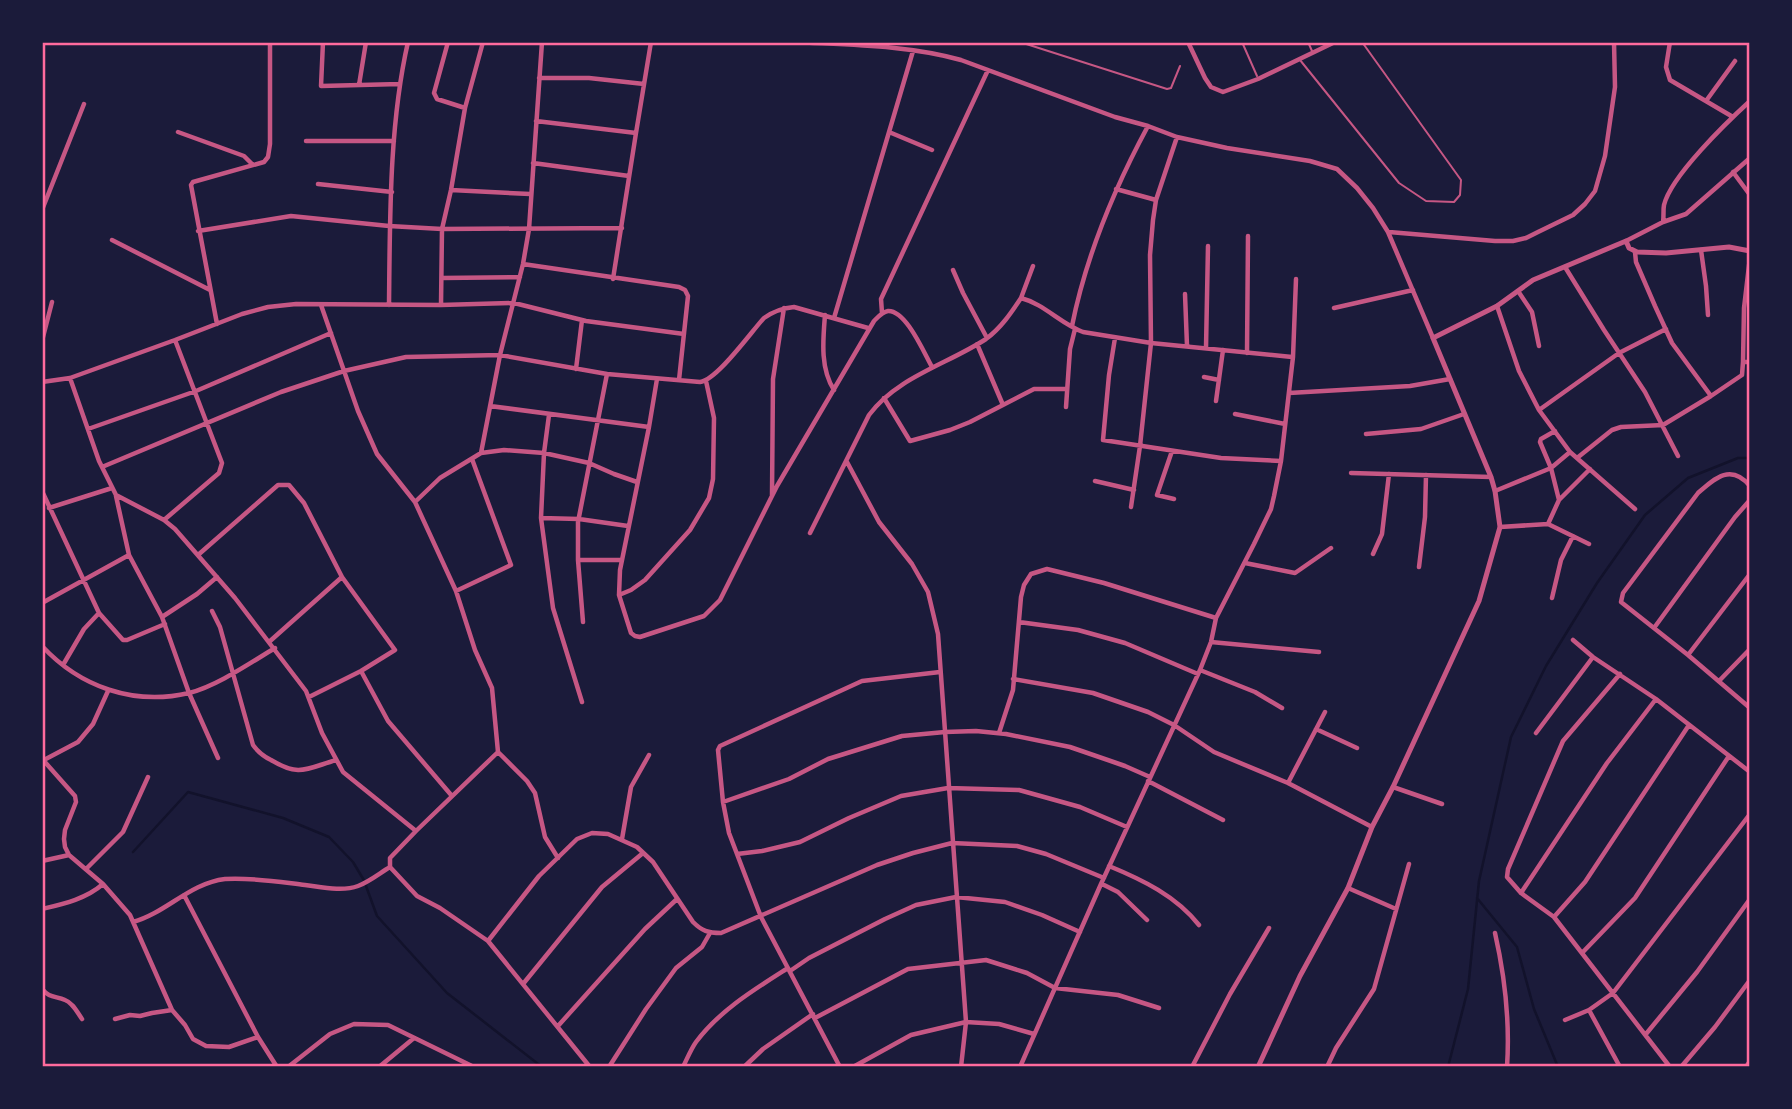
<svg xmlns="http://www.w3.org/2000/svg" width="1792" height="1109" viewBox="0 0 1792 1109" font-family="'Space Grotesk',sans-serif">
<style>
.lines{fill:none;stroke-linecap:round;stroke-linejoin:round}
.stream{stroke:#12122b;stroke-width:2.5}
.service{stroke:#c65784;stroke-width:2}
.minor{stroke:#c65784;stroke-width:4.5}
.tertiary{stroke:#c65784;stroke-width:5}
.neatline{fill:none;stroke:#ff6b9d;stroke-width:2.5}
</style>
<rect width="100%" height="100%" fill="#1b1b3a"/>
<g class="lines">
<path class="stream" d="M133,852L188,792L283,818L329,837L353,862L365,882
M366,886L377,916L447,993L542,1067
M1477,898L1517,947L1534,1009L1558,1067
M1448,1067L1468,989L1479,881L1511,737L1546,666L1597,583L1645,515L1688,478L1738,458H1750"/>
<path class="service" d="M1020,42L1167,89L1171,88L1180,66
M1242,42L1257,76
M1308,42L1312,51
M1300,60L1399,183L1426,201L1454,202L1460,195L1461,180L1362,42"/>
<path class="minor" d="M235,42H236
M323,42L321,86L400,84
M448,42L434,93L437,99L465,108
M794,42C850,45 907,45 961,60L1115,117L1148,126L1177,137L1227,148L1310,161L1337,169L1357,188L1373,208L1388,232L1433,338
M1188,42L1205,78L1211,87L1223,92L1258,79L1335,42
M1670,42L1666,67L1670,80L1733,117
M539,78H589L644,84
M359,85L366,42
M1706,101L1735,61
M536,121L636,133
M178,132L244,156L253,165
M889,132L932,150
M306,141H394
M533,163L629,176
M1733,172L1750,195
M318,184L392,192
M1116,189L1156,200
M451,190L530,194
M42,210L84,104
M1663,222C1664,216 1663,210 1664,205C1671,176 1727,122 1750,101
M198,231L291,216L389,226L442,229L622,228
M1389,232L1495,241H1513L1526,238L1538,232L1573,215L1585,204L1595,191L1605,156L1615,87L1614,42
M112,240L210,290
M1626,241L1663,222L1686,214L1750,158
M1701,250L1706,286L1708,315
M1635,252L1636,262L1655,306L1672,343L1711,396
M523,264L679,287L685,290L688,296L679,380
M1565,267L1604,330L1645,392L1678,456
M953,270L963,293L987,338
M442,278L520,277
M613,279L636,133L651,42
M1518,291L1532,312L1539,346
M1185,294L1187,346
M1021,298L1033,266
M321,305L358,411L377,454L415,502L456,591L475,650L492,688L498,752L527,781L535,793L545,837L558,858
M389,305C390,220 389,125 408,42
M441,305L442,229L451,190L465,108L483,42
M1497,306L1519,371L1539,410L1570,452L1635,509
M1334,308L1413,290
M882,313L881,299L988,70
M825,315C823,340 820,368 834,390
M834,318L913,51
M217,324L191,185L193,182L264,162L268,157L270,144V42
M1072,326C1086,256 1114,189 1148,126
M1115,338L1109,375L1103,440L1221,458L1281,461
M42,341L52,302
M977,344L1003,405
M1206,348L1208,246
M1247,353L1248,236
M1743,362L1744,308L1750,257
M576,369L582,320
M1204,377L1219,380
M70,378L99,461L116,495L164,520L175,529L235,598L306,691L322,733L343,772L416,831L390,858V867
M657,379L649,427L620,570L619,595L631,633L635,636L640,637L704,616L720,600L777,486L874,321C878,317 882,312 888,311C906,310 924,353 932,367
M42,382L70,378L175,340L242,314L268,307L296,304L441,305L514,303L586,321L684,334
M1289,393L1410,386L1450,379
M884,398L910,441L950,430L970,422L1034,389H1067
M1216,401L1223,350
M490,406L649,427
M1066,407L1070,349L1075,329
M1539,410L1619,353L1666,329
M1235,414L1285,424
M549,415L544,453L541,518L553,608L582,702
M88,429L196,391L331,333
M1555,431L1541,439L1540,442L1551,468L1559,500
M1366,434L1421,429L1464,414
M1172,451L1157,495L1174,499
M481,453L500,355L523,264L529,229L542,42
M1577,458L1612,430L1621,427L1663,425L1711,396L1742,375L1743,362H1750
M847,462L879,522L912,564L928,592L938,634L966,1022L961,1067
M102,467L281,392L344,371L406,357L500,355L607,374L700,382C717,380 751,332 764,318C774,311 782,308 794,307L868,328
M1351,473L1491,477
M1095,481L1134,490
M1750,486C1731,463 1715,478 1698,493L1623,593L1621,602L1688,655L1750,708
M42,491L99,613L123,640H127L165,624
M1495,491L1551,468L1570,452
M772,495L773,379L784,308
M116,496L129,555L162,617L189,693L218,758
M415,502L440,478L481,453L504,450L544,453L589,463L614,474L637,482
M1131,507L1140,446L1151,343L1150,255L1153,220L1156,200L1177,137
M49,508L112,488
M541,518L579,519L628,526
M164,520L219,473L222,463L175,340
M1548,524L1559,500L1590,469
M1500,527L1548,524L1589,544
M810,533L869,415C897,377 948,364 986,339C1001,328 1011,313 1021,298C1044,304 1061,324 1083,332L1151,343L1292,357
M1373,554L1382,534L1389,474
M198,555L278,485H289L304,503L342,577L395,650L361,671L309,697
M578,560H622
M1245,563L1295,573L1331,548
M1419,567L1425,517L1426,475
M456,591L511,565L472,459
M619,595L631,590L645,580L690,530L709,498L713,479L714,418L706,381
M1552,598L1561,560L1573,536
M42,603L129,555
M212,611L220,627L253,745C258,752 263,756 271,760C299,777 306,769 336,760
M162,617L197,594L217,577
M583,622L578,560V522L607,374
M1019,622L1078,630L1125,643L1198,674
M1654,628L1735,517L1750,500
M1573,640L1593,657L1656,699L1750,772
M269,642L342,577
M1211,642L1319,652
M42,646C80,687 134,706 189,693C217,686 250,663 275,648
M1688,655L1750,574
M63,665L84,629L99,613
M1200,670L1255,692L1282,708
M361,671L388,721L452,796
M1620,674L1563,741L1508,869L1507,877L1521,893L1554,917L1670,1067
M1013,679L1093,693L1148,712L1174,725L1214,752L1288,783L1372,827
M1719,681L1750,649
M1316,729L1357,748
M999,733L1013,690L1021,597L1024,585L1031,574L1047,569L1104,583L1216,618
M1536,733L1593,657
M42,761L78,742L93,724L108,691
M44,761L75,796L76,802L65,830L64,839L65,847L69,855L103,884L130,915L172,1010L185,1025L193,1039L206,1046L229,1047L258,1037
M1148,781L1223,820
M1288,783L1325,712
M1393,787L1442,804
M723,802L789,779L828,759L902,736L945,732L976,731L1006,734L1070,747L1125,766L1150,777
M416,831L498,752
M622,839L631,787L649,755
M737,854L762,851L800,842L849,818L901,796L948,788L1019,790L1080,807L1127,827
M42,861L69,855
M1109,866C1143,880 1176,896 1199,925
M390,867L417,896L440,908L488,941L590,1067
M86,869L123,832L148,777
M1102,884L1118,892L1147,920
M1348,888L1396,909
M1521,893L1607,763L1656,699
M184,895L258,1037L277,1067
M42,909C63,904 86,899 103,884
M1554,917L1585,882L1689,725
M133,922C166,913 190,883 225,879C250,877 280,882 305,885C321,887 342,892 358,886C369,882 380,873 390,867
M1495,933C1505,977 1510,1022 1507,1067
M488,941L539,876L577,839L592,833L608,834L637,847L653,862L693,922C702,931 708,933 721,933L877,865L913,853L952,843L1017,846L1046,854L1104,878
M1582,953L1635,898L1729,756
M790,971L809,958L885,919L916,905L956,897L1005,902L1042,915L1080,932
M523,984L602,887L643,853
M42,989C49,998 56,996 65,1000C73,1003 77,1012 82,1019
M1589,1010L1620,1067
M815,1018L908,969L986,960L1027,973L1055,988L1118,995L1159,1008
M115,1019L130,1015L140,1016L152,1013L172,1010
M1565,1020L1589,1010L1613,993L1750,814
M558,1026L645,929L677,899
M1646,1034L1697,972L1750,899
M288,1067L330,1034L354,1024L388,1025L474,1067
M379,1067L414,1038
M609,1067L646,1009L676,968L702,947L710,933
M683,1067C687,1059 691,1049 696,1042C720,1010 755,989 788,968
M744,1067L763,1049L813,1014
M840,1067L761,917L729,833L723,802L718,750L720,746L862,681L940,672
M853,1067L911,1035L966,1022L999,1024L1034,1034
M1020,1067L1101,884L1200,670L1211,642L1216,618L1254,544L1271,509L1274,496L1281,461L1293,357L1296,279
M1192,1067L1230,994L1269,928
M1327,1067L1336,1048L1374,989L1409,864
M1681,1067L1715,1027L1750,980
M1746,1067L1750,1061"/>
<path class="tertiary" d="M1258,1067L1300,976L1348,888L1372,827L1393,787L1479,601L1500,527L1495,491L1491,477L1433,338L1497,306L1533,280L1626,241L1629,248L1637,252L1666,253L1729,247L1750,251"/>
</g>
<rect width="1792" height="1109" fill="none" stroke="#1b1b3a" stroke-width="88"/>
<rect x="44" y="44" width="1704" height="1021" class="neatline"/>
</svg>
